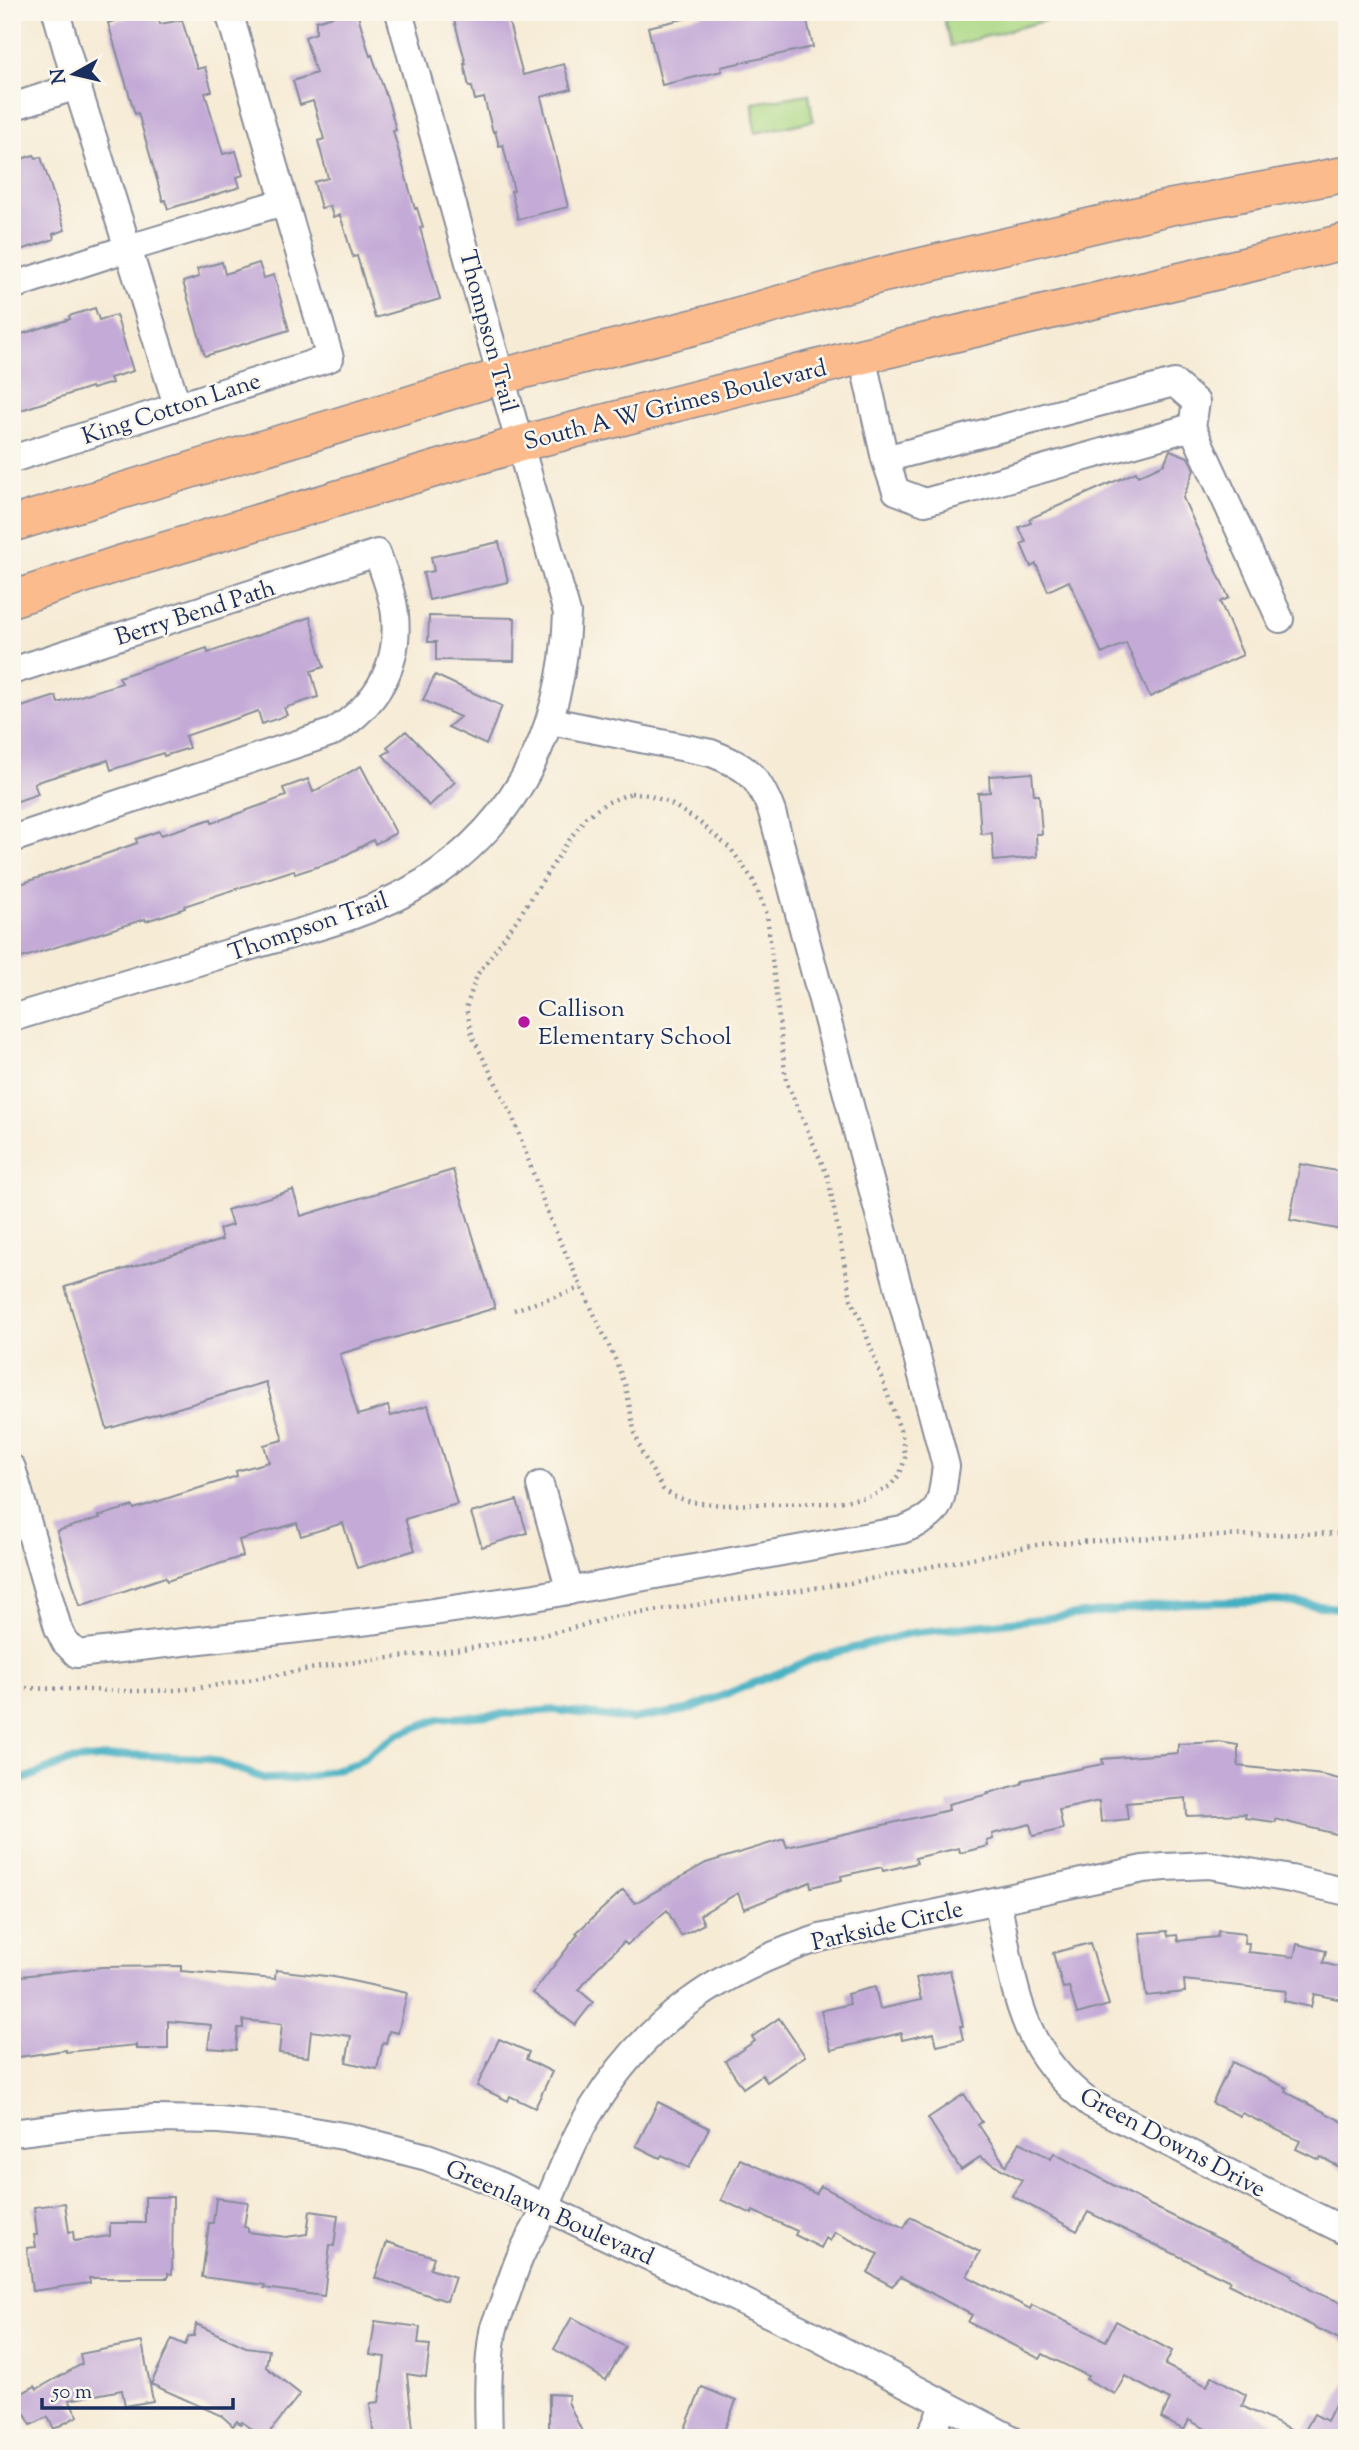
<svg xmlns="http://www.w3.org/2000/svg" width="1359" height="2450" viewBox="0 0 1359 2450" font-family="'Sorts Mill Goudy',serif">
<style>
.green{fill:#aad783;stroke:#628370;stroke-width:2}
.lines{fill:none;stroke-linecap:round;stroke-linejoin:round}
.stream{stroke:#43afc2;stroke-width:8}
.building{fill:#c4abd7}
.minor-casing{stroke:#888d9a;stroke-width:30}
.major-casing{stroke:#888d9a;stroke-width:38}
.path{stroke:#888d9a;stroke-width:4.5;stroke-dasharray:2 5;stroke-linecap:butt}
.minor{stroke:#fff;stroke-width:26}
.major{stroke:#fbbb8c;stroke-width:35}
.poi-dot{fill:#b5179e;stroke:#fbf7ec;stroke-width:2.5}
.labels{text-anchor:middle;stroke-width:5;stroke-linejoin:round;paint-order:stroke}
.street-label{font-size:24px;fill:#1b2f5e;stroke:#fbf7ec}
.poi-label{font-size:24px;fill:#1b2f5e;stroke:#fbf7ec;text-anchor:start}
</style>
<rect width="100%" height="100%" fill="#fbf7ec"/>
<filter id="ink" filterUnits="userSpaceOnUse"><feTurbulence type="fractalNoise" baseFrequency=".0143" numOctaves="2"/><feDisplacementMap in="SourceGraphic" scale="14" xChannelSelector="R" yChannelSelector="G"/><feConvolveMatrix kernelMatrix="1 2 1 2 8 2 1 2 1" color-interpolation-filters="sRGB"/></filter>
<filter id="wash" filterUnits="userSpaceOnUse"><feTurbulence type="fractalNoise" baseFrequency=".00686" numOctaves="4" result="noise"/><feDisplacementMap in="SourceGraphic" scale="28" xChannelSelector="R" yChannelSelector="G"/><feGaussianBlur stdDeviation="1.57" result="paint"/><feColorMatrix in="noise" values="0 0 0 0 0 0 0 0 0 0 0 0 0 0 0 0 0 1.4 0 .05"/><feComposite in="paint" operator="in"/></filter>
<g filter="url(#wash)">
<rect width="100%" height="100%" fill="#f6ebd5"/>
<path class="green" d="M942,12H1068L1062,16L951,46Z
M809,94L813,121L755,133L753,103Z"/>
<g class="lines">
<path class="stream" d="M12,1784L68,1761L129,1755L206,1758L266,1779L303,1778L355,1764L398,1734L438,1719L554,1710L631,1719L687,1710L816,1658L911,1633L1183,1603L1277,1601L1347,1609"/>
</g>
<g id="blocks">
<path class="building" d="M144,12H156L160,24L182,20L197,69L205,67L212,91L205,93L223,154L236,151L243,175L237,177L240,187L168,209L165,200L163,201L138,113L135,114L108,23Z
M346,12H357L370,56L372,55L389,104L396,130L393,131L415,209L417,208L423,227L420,228L440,299L375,318L357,256L353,257L340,215L333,217L330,206L321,208L314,182L328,178L318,141L324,139L313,101L300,105L293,81L316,73L305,37L316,33V21Z
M452,12H506L523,75L564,64L571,89L541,97L568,207L518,219L511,191H514L503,145L499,146L495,131L493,132L484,98L475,100L472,87H469L464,64H466Z
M714,12H805L813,47L721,67L722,71L662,85L648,27Z
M34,155L36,158L41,157L65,230L53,234L54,239L12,253V162Z
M222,262L225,274L259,263L264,278L274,275L289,330L205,356L183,282L199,277L197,269Z
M95,308L99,320L116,315L133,371L110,378L112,383L92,389L91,387L12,413V337L70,319L69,316Z
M1170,450L1188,457L1194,470L1183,498L1229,598L1220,602L1243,655L1150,697L1126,643L1102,654L1069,581L1048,591L1036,564L1031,567L1021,544L1026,542L1019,527L1031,523L1029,519L1072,500L1136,472L1138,476L1164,464Z
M499,542L508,582L429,600L423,573L434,571L431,557Z
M429,616L515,618L514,661L436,660V642H428Z
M310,617L324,667L311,671L318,697L284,708L287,715L262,724L258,711L185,736L189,748L164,756L163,753L111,770L108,760L34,783L38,794L12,803V710L56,696L58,703L122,683L119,677L207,648L208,653Z
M435,675L502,706L486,745L448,727L460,717L423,700Z
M406,731L455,782L429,806L383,755L390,751L387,747Z
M361,766L396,833L375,844L373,840L335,861L295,874L294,870L184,906L185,908L165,915L146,921L145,919L12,961V887L137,843L136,839L159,831L161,835L211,819L212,823L270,802L286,796L283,788L308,779L313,792Z
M1032,773L1034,795H1039L1042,834H1036L1037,857L994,861L992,833L981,834L978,793L990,792L989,776Z
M1300,1164L1347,1173V1231L1290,1220Z
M453,1170L495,1308L340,1354L358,1415L388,1406L391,1416L428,1405L457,1504L405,1519L415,1550L357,1568L343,1523L301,1536L297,1523L239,1540L243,1556L167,1581L165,1577L80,1606L57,1531L100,1518L99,1516L133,1506L134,1509L237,1476L236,1471L269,1462L264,1445L283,1440L266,1382L107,1429L65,1287L222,1240L219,1229L232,1225L227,1210L293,1190L301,1216Z
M517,1500L527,1533L482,1547L471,1513Z
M1219,1742L1238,1745V1766L1323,1775L1347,1781V1822L1344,1836L1275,1819V1822L1245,1818L1246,1814L1187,1816L1186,1798L1126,1803L1128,1819L1101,1822L1099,1801L1059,1810L1063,1829L1033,1836L1030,1824L992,1834L993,1839L987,1841L988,1846L960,1853L959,1848L915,1858L917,1863L883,1871L882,1867L841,1876L842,1880L811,1887L810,1882L744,1909L738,1893L700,1915L704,1924L681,1936L667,1910L627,1945L624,1942L596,1969L579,1990L593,2002L575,2025L533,1993L578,1934L576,1933L623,1890L635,1903L706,1863L784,1839L787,1847L949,1810L948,1804L989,1794L988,1793L1021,1784L1023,1780L1103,1764L1102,1759L1178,1753V1744Z
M1167,1931L1168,1936L1177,1935L1178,1941L1217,1937L1218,1931L1245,1934L1244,1943H1249L1248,1952L1294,1957L1297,1944L1326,1951L1323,1963L1347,1969V2001L1314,1994L1311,2007L1284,2001L1286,1991L1184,1980L1185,1992L1146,1996L1140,1933Z
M1090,1943L1109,2005L1077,2014L1069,1987L1063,1988L1053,1953Z
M181,1966V1971L275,1979L276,1970L334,1977L407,1993L398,2033L389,2031L386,2043L383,2042L377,2069L346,2062L351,2036L311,2031L308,2057L279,2053L282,2024L243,2020V2028H238L236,2050L208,2048L211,2025L168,2021V2049H136V2045L66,2052V2050L12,2058V1977L102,1967Z
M950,1970L963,2026H960L963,2040L937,2046L934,2033L902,2040L901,2033L831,2050L821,2011L850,2004L847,1994L875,1987L880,2009L921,2000L916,1978Z
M779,2018L805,2056L767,2082L762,2075L743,2088L725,2061L755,2041L752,2037Z
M499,2039L529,2052L526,2059L552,2072L535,2108L510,2096L508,2101L477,2086Z
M1232,2062L1287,2088L1286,2092L1347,2124V2171L1321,2157L1319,2160L1296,2149L1300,2141L1242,2113L1240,2116L1212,2103Z
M964,2094L982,2122L978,2124L1006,2166L1020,2142L1051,2159L1054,2153L1150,2205L1293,2275L1292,2277L1313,2291L1347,2305V2343L1228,2284L1230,2281L1088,2212L1077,2231L1012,2196L1022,2180L980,2157L961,2170L928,2118Z
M658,2102L709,2128L689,2168L662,2155L660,2158L636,2146Z
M740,2159L816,2194L821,2186L904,2228L910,2217L980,2252L967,2276L1030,2309L1032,2305L1106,2341L1116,2321L1172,2351L1165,2365L1207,2386L1212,2376L1246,2395L1242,2406L1302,2436L1314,2414L1327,2421L1347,2380V2438H1223L1189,2420L1184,2430L1161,2418L1170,2400L1125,2376L1115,2394L1086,2379L1088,2376L1043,2354L1040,2359L968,2322L972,2315L901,2277L892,2286L868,2273L878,2254L835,2232L830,2241L826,2238L821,2248L795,2235L797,2231L753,2211L752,2214L721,2200Z
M145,2197H173L172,2274L168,2273V2278H89L90,2283L32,2291L27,2248L36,2247L34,2235H37L34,2207L65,2203L69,2232L73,2231L74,2241L110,2236V2223H145Z
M216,2198L248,2202L244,2227L248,2228V2232L286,2237L307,2234L310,2211L338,2215L334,2246L330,2245L324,2296L264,2288L265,2285L202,2277L209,2223H213Z
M387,2242L434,2257L430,2269L455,2277L447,2301L375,2278Z
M572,2317L625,2347L606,2380L554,2349Z
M375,2321L420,2327L418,2344L430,2345L426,2377L407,2374L414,2438H374L370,2405L371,2403L379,2402L385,2357L370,2355Z
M196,2324L246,2347L269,2350L266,2367L300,2394L265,2438L242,2422L240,2424L237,2421L233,2426L222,2416L151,2384L172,2339L185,2345L189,2336H194Z
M142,2342L153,2401L125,2406L122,2390L69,2400L78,2416L54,2429L48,2417L31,2425L15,2397L35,2386L37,2389L82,2364L80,2354Z
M702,2387L736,2401L721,2438H681Z
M549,2394L569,2395L568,2402L585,2438H549Z"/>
</g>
</g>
<g filter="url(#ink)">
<use href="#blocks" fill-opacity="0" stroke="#888d9a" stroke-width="2"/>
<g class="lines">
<defs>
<path id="minor" d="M56,12L77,86L177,405
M12,107L77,86
M12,286L129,248L283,202
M862,356L885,459L896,491L925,502L1192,427L1196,402L1174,383L885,459
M1192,427L1280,619
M12,459L330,358L229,12
M12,671L377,553C384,573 393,594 395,615C400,667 375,706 333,732L12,839
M12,1018C88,995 165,972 241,949C302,931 370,916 424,882C522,819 563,725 567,613L399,12
M12,1468L58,1628L65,1642L77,1654L378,1620L535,1597L902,1530C943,1514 940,1507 946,1466L772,812C758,775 747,767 711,753L551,721
M540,1485L570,1591
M997,1900C1015,1985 1016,2048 1091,2104L1347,2232
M12,2133L92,2123L155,2119L219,2120L283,2126L349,2137L427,2157L488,2180L809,2333L1010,2438
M489,2438C488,2403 487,2367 493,2332C495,2322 500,2312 504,2302C509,2287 514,2271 520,2257C528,2239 539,2223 547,2205C561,2173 573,2139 592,2109C647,2019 721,1970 820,1938L1143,1869L1165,1867L1209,1865L1291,1879L1347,1892
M929,2438L944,2405"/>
<path id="major" d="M12,524L502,376L706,324L877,276L1171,207L1347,174
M12,599L118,564L519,444L862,356L1347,241"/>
</defs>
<use href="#minor" class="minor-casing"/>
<use href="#major" class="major-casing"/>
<path class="path" d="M631,793L648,795L668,802L698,821L731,849L753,880L767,914L786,1081L828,1177L851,1299L861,1320L902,1435L905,1458L900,1474L890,1486L872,1496L832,1503L722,1505L691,1502L673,1496L663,1489L642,1453L634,1430L626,1387L615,1359L549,1217L512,1115L473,1038L466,1008L477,975L518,918L567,843L586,817L606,803Z
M514,1310L581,1288
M12,1688C71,1688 129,1694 188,1689C244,1683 299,1669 356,1662C442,1652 529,1643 612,1617L850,1583L1041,1544L1171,1537L1347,1533"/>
<use href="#minor" class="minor"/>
<use href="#major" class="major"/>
</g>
</g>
<circle class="poi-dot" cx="524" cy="1022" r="7"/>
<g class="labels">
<g class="street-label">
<text transform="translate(489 331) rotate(75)" y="8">Thompson Trail</text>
<text transform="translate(675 404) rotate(-14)" y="8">South A W Grimes Boulevard</text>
<text transform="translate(171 408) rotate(-18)" y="8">King Cotton Lane</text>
<text transform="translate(195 612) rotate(-18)" y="8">Berry Bend Path</text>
<text transform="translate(308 926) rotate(-19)" y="8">Thompson Trail</text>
<text transform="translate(887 1925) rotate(-13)" y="8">Parkside Circle</text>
<text transform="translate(1173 2142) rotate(28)" y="8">Green Downs Drive</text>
<text transform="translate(550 2212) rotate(24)" y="8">Greenlawn Boulevard</text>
</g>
<g class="poi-label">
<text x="538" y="1016">Callison<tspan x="538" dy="28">Elementary School</tspan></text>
</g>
</g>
<rect width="1359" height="2450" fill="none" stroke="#fbf7ec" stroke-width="42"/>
<g transform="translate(74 74) rotate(262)" stroke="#fbf7ec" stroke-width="5" paint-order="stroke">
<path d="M0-5L12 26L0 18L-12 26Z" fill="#1b2f5e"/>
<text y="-10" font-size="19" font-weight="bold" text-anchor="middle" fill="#1b2f5e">N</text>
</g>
<path d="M42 2398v10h191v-10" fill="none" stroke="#1b2f5e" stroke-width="3.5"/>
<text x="52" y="2398" font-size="21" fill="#1b2f5e" stroke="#fbf7ec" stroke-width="5" paint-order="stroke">50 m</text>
</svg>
